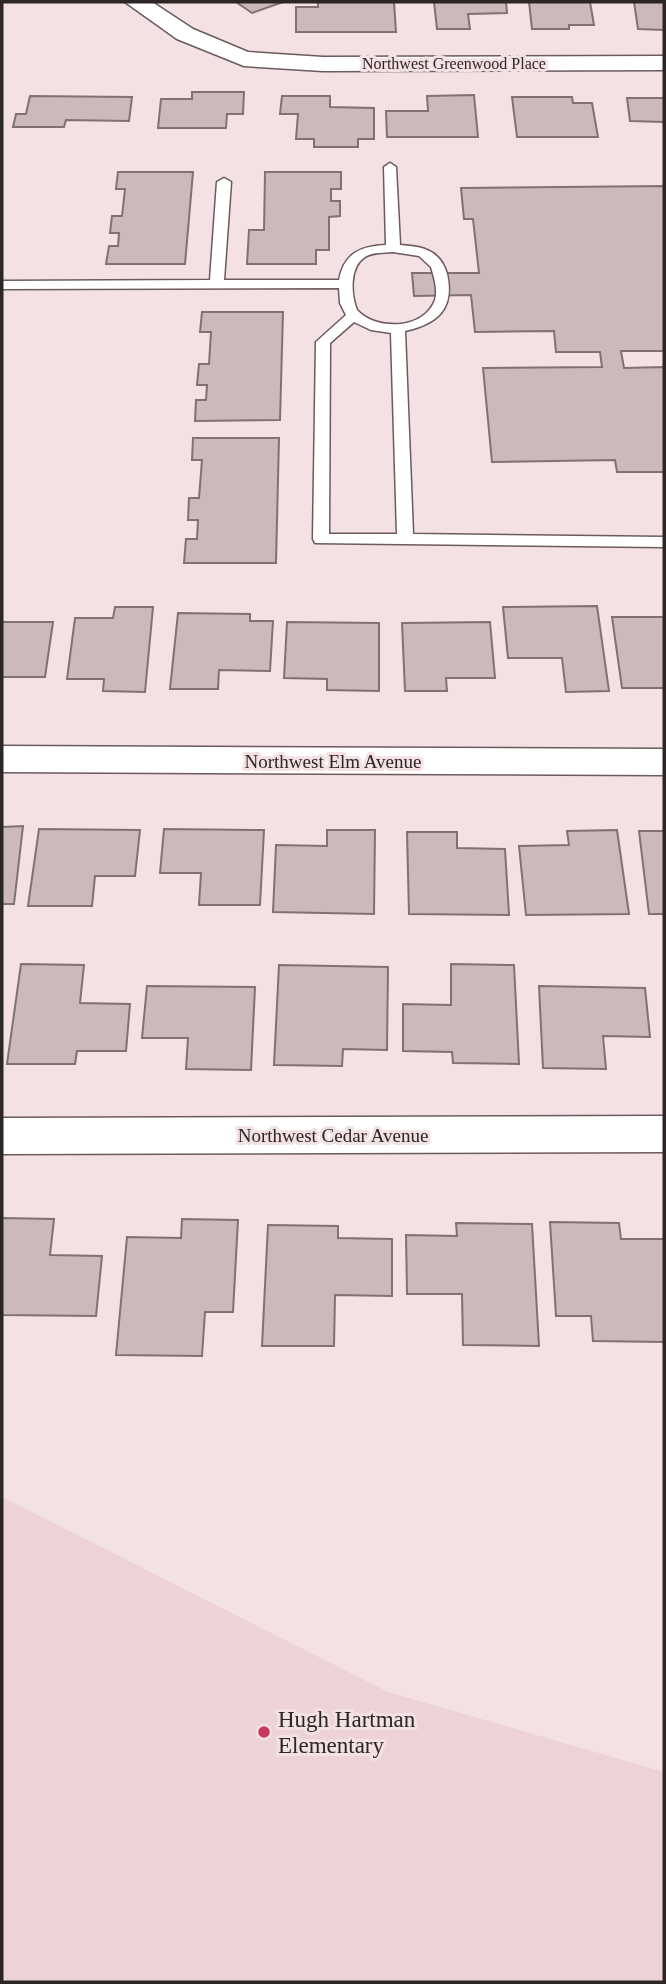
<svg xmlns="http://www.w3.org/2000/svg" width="666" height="1984" viewBox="0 0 666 1984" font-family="Georgia,serif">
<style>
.built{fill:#eed3d6}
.building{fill:#cbb9bb;stroke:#817173;stroke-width:2}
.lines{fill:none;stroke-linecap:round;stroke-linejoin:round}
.service-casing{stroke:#6b5b5d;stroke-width:3}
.minor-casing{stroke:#6b5b5d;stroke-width:3}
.service{fill:#fff;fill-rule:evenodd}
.minor{fill:#fff;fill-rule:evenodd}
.poi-dot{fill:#c7385e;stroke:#f3e1e3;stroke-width:2.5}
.labels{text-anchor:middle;stroke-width:6;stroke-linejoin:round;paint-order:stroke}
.far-street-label{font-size:16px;fill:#2d2627;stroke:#f3e1e3}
.street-label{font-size:19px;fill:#2d2627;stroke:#f3e1e3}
.near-poi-label{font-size:23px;fill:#2d2627;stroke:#f3e1e3;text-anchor:start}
</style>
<rect width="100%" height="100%" fill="#f3e1e3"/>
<path class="built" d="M2,1497L388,1692L664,1772V1982H2Z"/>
<path class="building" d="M236,2H283L252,13Z
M318,2H394L396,32H296V7H318Z
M434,2H506L507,13L468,14L470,29H437Z
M529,2H590L594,25H569V29H532Z
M634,2H664V30L638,29Z
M192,92H244L243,114H227L226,128H158L161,99H192Z
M474,95L478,137H387L386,111H428L427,96Z
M30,96L132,97L129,121L66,120L64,127H13L16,114H26Z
M282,96H330V107L374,108V139H358V147H314V139H296L298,114H280Z
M512,97H572L573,103H592L598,137H517Z
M627,98H664V122L630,121Z
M118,172H193L185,264H106L109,246H118L119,233H110L112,216H122L125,189H116Z
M265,172H341V189H331V201H340V216L329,217V250H316V264H247L249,230H264Z
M664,186V351H621L624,368L664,367V472H617L615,460L492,462L483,368L602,367L600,352H556L554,331L475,332L471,295L414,296L412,273H479L473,219H464L461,188Z
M202,312H283L280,420L195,421L196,400H206L207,385H197L199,364H209L211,332H200Z
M193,438H279L276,563H184L186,539H197L198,520H188L189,498H199L202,460H192Z
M597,606L609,691L566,692L562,658H508L503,607Z
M115,607H153L145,692L103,691L104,679H67L75,618H113Z
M178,613L250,614V621H273L270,671L219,670L218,689H170Z
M612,617H664V688H622Z
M2,622H53L45,677H2Z
M287,622L379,623V691L327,690V679L284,678Z
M490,622L495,678H446L447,691H405L402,623Z
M23,826L14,904H2V827Z
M39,829L140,830L135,876H95L92,906H28Z
M164,829L264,830L260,905H199L201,873H160Z
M327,830H375L374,914L273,912L276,845L327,846Z
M617,830L629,914L526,915L519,846L569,845L567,831Z
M639,831H664V914H649Z
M407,832H457V848L505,849L509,915L409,914Z
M21,964L84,965L80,1003L130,1004L126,1051H77L75,1064H7Z
M451,964L514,965L519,1064L453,1063L452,1052L403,1051V1004L451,1005Z
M279,965L388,967L387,1050L343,1049L342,1066L274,1065Z
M147,986L255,987L251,1070L186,1069L188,1038H142Z
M539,986L645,988L650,1037L603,1036L606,1069L543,1068Z
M2,1218L54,1219L50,1255L102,1256L96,1316L2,1315Z
M182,1219L238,1220L233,1312H205L202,1356L116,1355L127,1237L181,1238Z
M550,1222L619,1223L621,1239H664V1342L593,1341L591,1316H556Z
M456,1223L532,1224L539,1346L463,1345L462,1294H407L406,1235L457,1236Z
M268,1225L338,1226V1238L392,1239V1296L335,1295L334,1346H262Z"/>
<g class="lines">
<defs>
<path id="service" d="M390,163L396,167L400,245C408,246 419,246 427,250C437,254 444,263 447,274C455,309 437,324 405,331L413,534L664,537V547L315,543L313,539L316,342L346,315L340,303L339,288L2,289V281L210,280L217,182L224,178L231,182L224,280H339C344,253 361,246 386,245L384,167ZM393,252L419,256L431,267C434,277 438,290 435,300C424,330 376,331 357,310C351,295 349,267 365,257C372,252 384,253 393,252ZM354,322L371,330L391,333L397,534H329L330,343Z"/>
<path id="minor" d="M125,2H152L193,29L248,52L323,57L664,56V70L323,71L244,66L177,39Z
M2,746L664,749V775L2,772Z
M664,1116V1152L2,1154V1118Z"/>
</defs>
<use href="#service" class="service-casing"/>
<use href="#minor" class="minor-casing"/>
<use href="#service" class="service"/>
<use href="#minor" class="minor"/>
</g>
<circle class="poi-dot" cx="264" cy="1732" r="7"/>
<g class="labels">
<g class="far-street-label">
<text x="454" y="69">Northwest Greenwood Place</text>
</g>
<g class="street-label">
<text x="333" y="768">Northwest Elm Avenue</text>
<text x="333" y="1142">Northwest Cedar Avenue</text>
</g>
<g class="near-poi-label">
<text x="278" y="1727">Hugh Hartman<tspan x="278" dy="26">Elementary</tspan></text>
</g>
</g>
<rect width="666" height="1984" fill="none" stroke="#2d2627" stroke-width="7"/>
</svg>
